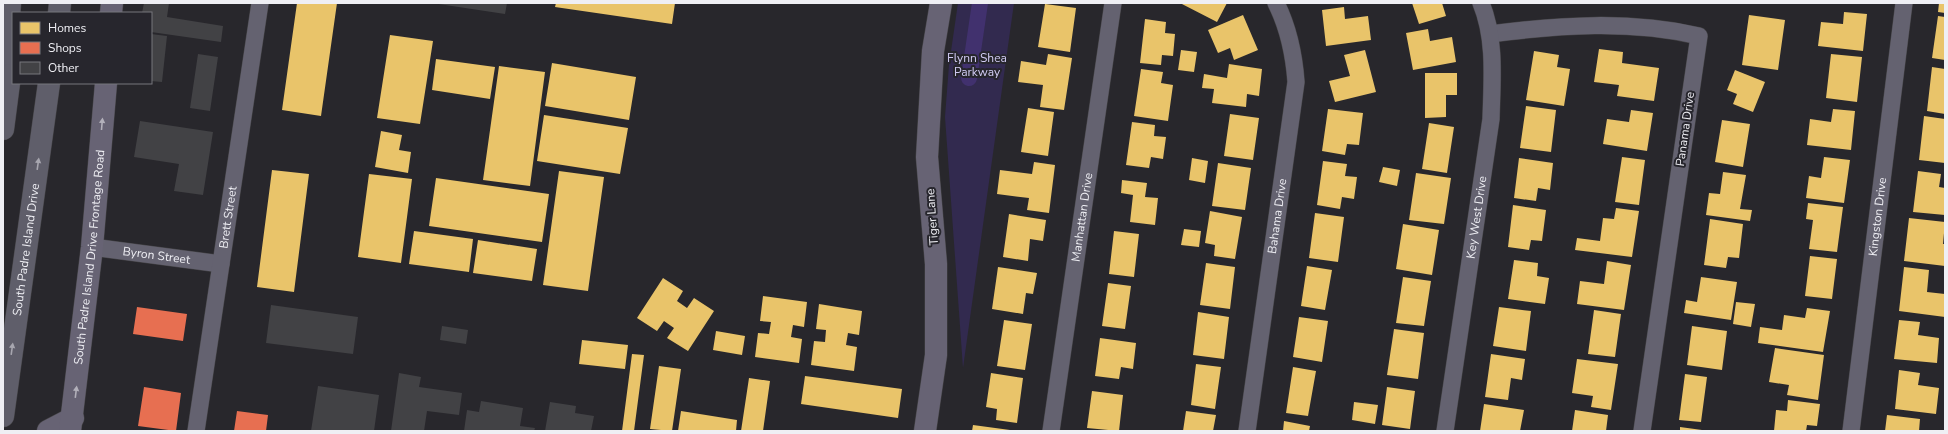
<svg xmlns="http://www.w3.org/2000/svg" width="1948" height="434" viewBox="0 0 1948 434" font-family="'Nunito Sans',sans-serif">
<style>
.green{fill:#322a4f}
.homes{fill:#e9c46a}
.shops{fill:#e76f51}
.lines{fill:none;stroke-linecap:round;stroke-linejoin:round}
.canal{stroke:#41316e;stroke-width:16}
.building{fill:#424245}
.street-casing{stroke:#454447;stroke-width:18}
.secondary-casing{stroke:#454447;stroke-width:23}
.highway-casing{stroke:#454447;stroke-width:23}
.street{stroke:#646270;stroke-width:17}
.secondary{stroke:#676374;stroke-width:22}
.highway{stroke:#5f5e6a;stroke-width:22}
.oneway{fill:#b2b0ba}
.oneway2{fill:#a7a6af}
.labels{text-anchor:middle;stroke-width:4;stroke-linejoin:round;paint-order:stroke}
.park-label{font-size:12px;fill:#d2ccf4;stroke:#27262d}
.street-label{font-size:12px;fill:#efeff4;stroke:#27262d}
</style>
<rect width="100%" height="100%" fill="#28272c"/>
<path class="green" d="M958,3H1014L963,368L945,117L949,65Z"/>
<path class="homes" d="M297,3H337L321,116L282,110Z
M556,3H675L672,24L555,7Z
M1180,3H1227L1217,22Z
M1412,3H1442L1446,16L1419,24Z
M1939,3H1945V13L1938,12Z
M1045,4L1076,8L1070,52L1038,47Z
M1344,7L1345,19L1368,16L1371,40L1326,46L1322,10Z
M1844,12L1867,14L1863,51L1818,46L1821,22L1843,24Z
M1243,15L1258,50L1234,60L1230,48L1218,53L1208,30Z
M1749,15L1785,20L1778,70L1742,65Z
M1938,16L1945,17V60L1932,58Z
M1145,19L1166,22L1165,33L1175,34L1173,56L1162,55L1161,65L1140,63Z
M1428,29L1430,41L1452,37L1456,62L1413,70L1406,33Z
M390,35L433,41L420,124L377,118Z
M1599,49L1623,52L1622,63L1659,68L1654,101L1617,96L1619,85L1594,82Z
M1181,50L1197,52L1194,72L1178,70Z
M1365,50L1376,92L1335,102L1329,81L1350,76L1344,55Z
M1534,51L1559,55L1557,67L1570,69L1564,106L1526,100Z
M1048,54L1072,58L1064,110L1040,107L1043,85L1018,82L1021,61L1046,65Z
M1831,54L1862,57L1857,102L1826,98Z
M436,59L495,67L490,99L432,90Z
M552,63L636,77L629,120L545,106Z
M1229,64L1262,69L1259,96L1247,94L1246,107L1212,103L1214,89L1202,88L1204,74L1227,78Z
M499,66L545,72L530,186L483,180Z
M1932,67L1945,69V114L1927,111Z
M1141,69L1163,72L1161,83L1173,85L1168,121L1134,116Z
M1735,70L1765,82L1753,112L1733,104L1737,94L1727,90Z
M1425,73H1457V95H1446V117L1425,118Z
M1526,106L1556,110L1551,152L1520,148Z
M1028,108L1054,112L1048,156L1021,152Z
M1328,109L1363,113L1359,145L1347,144L1345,155L1322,151Z
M1833,109L1855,111L1851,150L1807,145L1810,119L1831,122Z
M1631,110L1653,113L1647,151L1603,144L1607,119L1629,122Z
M1230,114L1259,118L1253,160L1224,156Z
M544,115L628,128L620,174L537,161Z
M1924,116L1945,119V163L1919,160Z
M1722,120L1750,124L1743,167L1715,162Z
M1132,122L1155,125L1154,136L1166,137L1163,159L1151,157L1149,168L1126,165Z
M1429,123L1454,127L1447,173L1422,169Z
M381,131L402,135L399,150L411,152L408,173L375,167Z
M1622,157L1645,160L1639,205L1615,202Z
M1824,157L1850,160L1844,203L1806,198L1809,176L1821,178Z
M1192,158L1208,161L1205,183L1189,180Z
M1519,158L1553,163L1550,190L1538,188L1536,201L1514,198Z
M1323,161L1347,164L1345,176L1357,177L1354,199L1342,197L1340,209L1317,205Z
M1034,162L1055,165L1049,213L1027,210L1029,198L997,194L1000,170L1032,174Z
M1218,163L1251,168L1245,210L1212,206Z
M1383,167L1400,170L1397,186L1379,182Z
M272,170L309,174L294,292L257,287Z
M559,171L604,177L588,291L543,285Z
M1918,171L1941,174L1939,187L1945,188V215L1913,212Z
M1723,172L1746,175L1740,209L1752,210L1750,221L1706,215L1709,193L1720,194Z
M1416,173L1451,178L1444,224L1409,220Z
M369,174L412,179L401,263L358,257Z
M436,178L549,194L542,242L429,226Z
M1122,180L1147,183L1145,197L1158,198L1155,225L1130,222L1133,195L1121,193Z
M1808,203L1843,207L1837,252L1809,249L1813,220L1806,219Z
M1513,205L1546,210L1542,241L1531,240L1529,250L1508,247Z
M1616,208L1639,211L1632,257L1575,250L1577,238L1600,241L1603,218L1614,219Z
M1210,211L1242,217L1235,259L1214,256L1215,245L1205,243Z
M1315,213L1344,217L1338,262L1309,258Z
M1009,214L1046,220L1043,241L1030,239L1028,261L1003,257Z
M1909,218L1945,222L1943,244H1945V266L1904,261Z
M1710,219L1743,224L1739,258L1728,257L1726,268L1704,265Z
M1403,224L1439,230L1432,275L1396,269Z
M1184,229L1201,231L1199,247L1181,245Z
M414,231L473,239L469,272L409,264Z
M1114,231L1139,234L1134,277L1109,274Z
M478,240L537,249L532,281L473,273Z
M1810,256L1837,259L1832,299L1805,296Z
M1514,260L1538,263L1537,276L1549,278L1545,304L1508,299Z
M1607,261L1631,265L1624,310L1577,304L1580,281L1604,284Z
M1206,263L1235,267L1230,309L1200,305Z
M1307,266L1332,270L1325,310L1301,306Z
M998,267L1037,273L1033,294L1026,293L1023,314L992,309Z
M1904,267L1929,270L1927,292L1945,294V317L1899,311Z
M1403,277L1431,281L1424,326L1396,323Z
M1701,277L1737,282L1731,320L1684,313L1686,300L1697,302Z
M663,278L683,291L677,301L687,308L694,298L714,311L688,351L667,338L674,328L664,321L657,331L637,318Z
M1108,283L1131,286L1125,329L1102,326Z
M763,296L807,302L804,327L793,325L791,337L802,339L799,363L755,357L758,333L769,334L771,322L760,321Z
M1736,302L1755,304L1751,327L1733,324Z
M819,304L862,311L859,335L848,333L846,345L857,347L854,371L811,365L814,341L825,342L826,330L816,329Z
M1499,307L1531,311L1526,351L1493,346Z
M1807,308L1830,311L1823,352L1758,343L1760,327L1782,330L1784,315L1805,318Z
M1594,310L1621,314L1615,357L1588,354Z
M1198,312L1229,317L1224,359L1193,355Z
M1299,317L1328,321L1322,362L1293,357Z
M1004,320L1032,324L1025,370L997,366Z
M1899,320L1920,322L1918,335L1939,338L1937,363L1894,359Z
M1692,326L1727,331L1722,370L1687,365Z
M1394,329L1424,333L1418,379L1387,375Z
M716,331L745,336L742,355L713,350Z
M1100,338L1136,343L1133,369L1121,367L1119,379L1095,376Z
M582,340L628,345L625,369L579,364Z
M1775,348L1824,355L1818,400L1787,395L1789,385L1769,382Z
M632,354L644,355L634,431H622Z
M1491,354L1525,359L1522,380L1511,378L1508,400L1485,397Z
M1577,359L1618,364L1611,410L1591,407L1593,396L1572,393Z
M1196,364L1221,367L1215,409L1191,405Z
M659,366L681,369L672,431L650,429Z
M1293,367L1316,371L1308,416L1286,413Z
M1899,370L1920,373L1918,385L1939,388L1936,414L1895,409Z
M991,373L1023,378L1017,423L996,420L997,409L986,407Z
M1685,374L1707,377L1701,422L1679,420Z
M805,376L902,389L898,418L801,404Z
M749,378L770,381L763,431H741Z
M1387,387L1415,391L1410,429L1382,425Z
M1092,391L1123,395L1119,431L1087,428Z
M1788,400L1820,404L1817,426L1807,425L1806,431H1774L1776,410L1787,411Z
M1354,402L1378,405L1375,424L1352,420Z
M1484,404L1524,410L1520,431H1480Z
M1575,410L1608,415L1606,431H1572Z
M681,411L737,420L736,431H678Z
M1186,411L1216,415L1213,431H1183Z
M1887,415L1920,419L1919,431H1885Z
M1284,421L1310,426L1309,431H1283Z
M973,425L1010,430L1009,431H972Z
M1680,427L1702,430V431H1680Z"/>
<path class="shops" d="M137,307L187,314L183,341L133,334Z
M144,387L181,393L176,431L138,426Z
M237,411L268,415L266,431H234Z"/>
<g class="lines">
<path class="canal" d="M969,78L980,3"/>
</g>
<path class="building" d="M144,3H169L167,17L223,26L221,42L151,32V13H142Z
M432,3H507L505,14Z
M151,34L167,36L162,82L151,81Z
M198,54L218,57L210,111L190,108Z
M140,121L213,132L203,195L174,191L179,164L134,157Z
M271,305L358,317L353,354L266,343Z
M442,326L468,330L466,344L440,340Z
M399,373L421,377L419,387L462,393L459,415L427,411L424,431H391Z
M318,386L379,395L374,431H311Z
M481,401L523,408L520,426L535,428L534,431H464L467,410L479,412Z
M550,402L576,406L575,413L594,416L591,431H545Z"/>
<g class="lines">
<defs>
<g id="street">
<path d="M1490,34C1560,25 1630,20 1699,36L1642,431"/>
<path id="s1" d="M92,247L221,264"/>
<path id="s2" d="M196,431L260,3"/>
<path id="s3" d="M1051,431L1113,3"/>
<path id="s4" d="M1247,431L1296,82C1294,54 1289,29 1276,3"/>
<path id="s5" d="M1445,431L1491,119C1492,81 1496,39 1481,3"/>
<path id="s6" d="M1851,431L1904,3"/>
</g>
<g id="secondary">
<path d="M111,13L112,3"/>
<path d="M48,431L73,418"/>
<path id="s7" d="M70,431L92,247L106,83"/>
<path d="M925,431L936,355V264L927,157L933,51L941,3"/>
</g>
<g id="highway">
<path d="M59,13L60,3"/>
<path d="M3,90L10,3"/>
<path d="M3,129L10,75"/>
<path id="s8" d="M3,416L49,83"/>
</g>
</defs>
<use href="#street" class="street-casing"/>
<use href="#secondary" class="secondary-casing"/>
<use href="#highway" class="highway-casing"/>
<use href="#street" class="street"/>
<use href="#secondary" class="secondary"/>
<use href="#highway" class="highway"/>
</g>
<defs><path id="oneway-solid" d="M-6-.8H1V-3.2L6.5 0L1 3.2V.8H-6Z"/></defs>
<g class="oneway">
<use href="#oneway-solid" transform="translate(102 124) rotate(-85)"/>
<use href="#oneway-solid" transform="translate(76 392) rotate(-83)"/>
</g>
<g class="oneway2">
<use href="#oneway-solid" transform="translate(38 164) rotate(-82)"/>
<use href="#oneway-solid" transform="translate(12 349) rotate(-82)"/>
</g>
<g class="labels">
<g class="park-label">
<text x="977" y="62">Flynn Shea<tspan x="977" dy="14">Parkway</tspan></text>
</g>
<g class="street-label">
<text transform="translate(1685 129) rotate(-82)" y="4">Panama Drive</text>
<text dy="4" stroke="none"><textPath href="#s4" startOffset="217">Bahama Drive</textPath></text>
<text dy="4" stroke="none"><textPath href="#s2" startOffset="216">Brett Street</textPath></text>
<text transform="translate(932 217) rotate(-94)" y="4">Tiger Lane</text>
<text dy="4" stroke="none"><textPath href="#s3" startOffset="216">Manhattan Drive</textPath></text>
<text dy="4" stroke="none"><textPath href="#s5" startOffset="216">Key West Drive</textPath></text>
<text dy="4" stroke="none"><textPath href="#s6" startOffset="216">Kingston Drive</textPath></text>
<text dy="4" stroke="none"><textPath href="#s8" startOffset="168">South Padre Island Drive</textPath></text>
<text dy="4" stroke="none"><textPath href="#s1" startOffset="65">Byron Street</textPath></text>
<text dy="4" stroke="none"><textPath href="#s7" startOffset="175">South Padre Island Drive Frontage Road</textPath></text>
</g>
</g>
<rect width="1948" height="434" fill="none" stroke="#efeff4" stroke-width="8"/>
<rect x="12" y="12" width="140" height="72" fill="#27262d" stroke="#77767d"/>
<rect x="20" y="22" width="20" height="12" fill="#e9c46a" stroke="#77767d"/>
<text x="48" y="32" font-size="12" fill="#efeff4">Homes</text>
<rect x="20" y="42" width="20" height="12" fill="#e76f51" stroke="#77767d"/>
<text x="48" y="52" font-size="12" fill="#efeff4">Shops</text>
<rect x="20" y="62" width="20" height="12" fill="#424245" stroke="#77767d"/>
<text x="48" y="72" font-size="12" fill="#efeff4">Other</text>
</svg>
